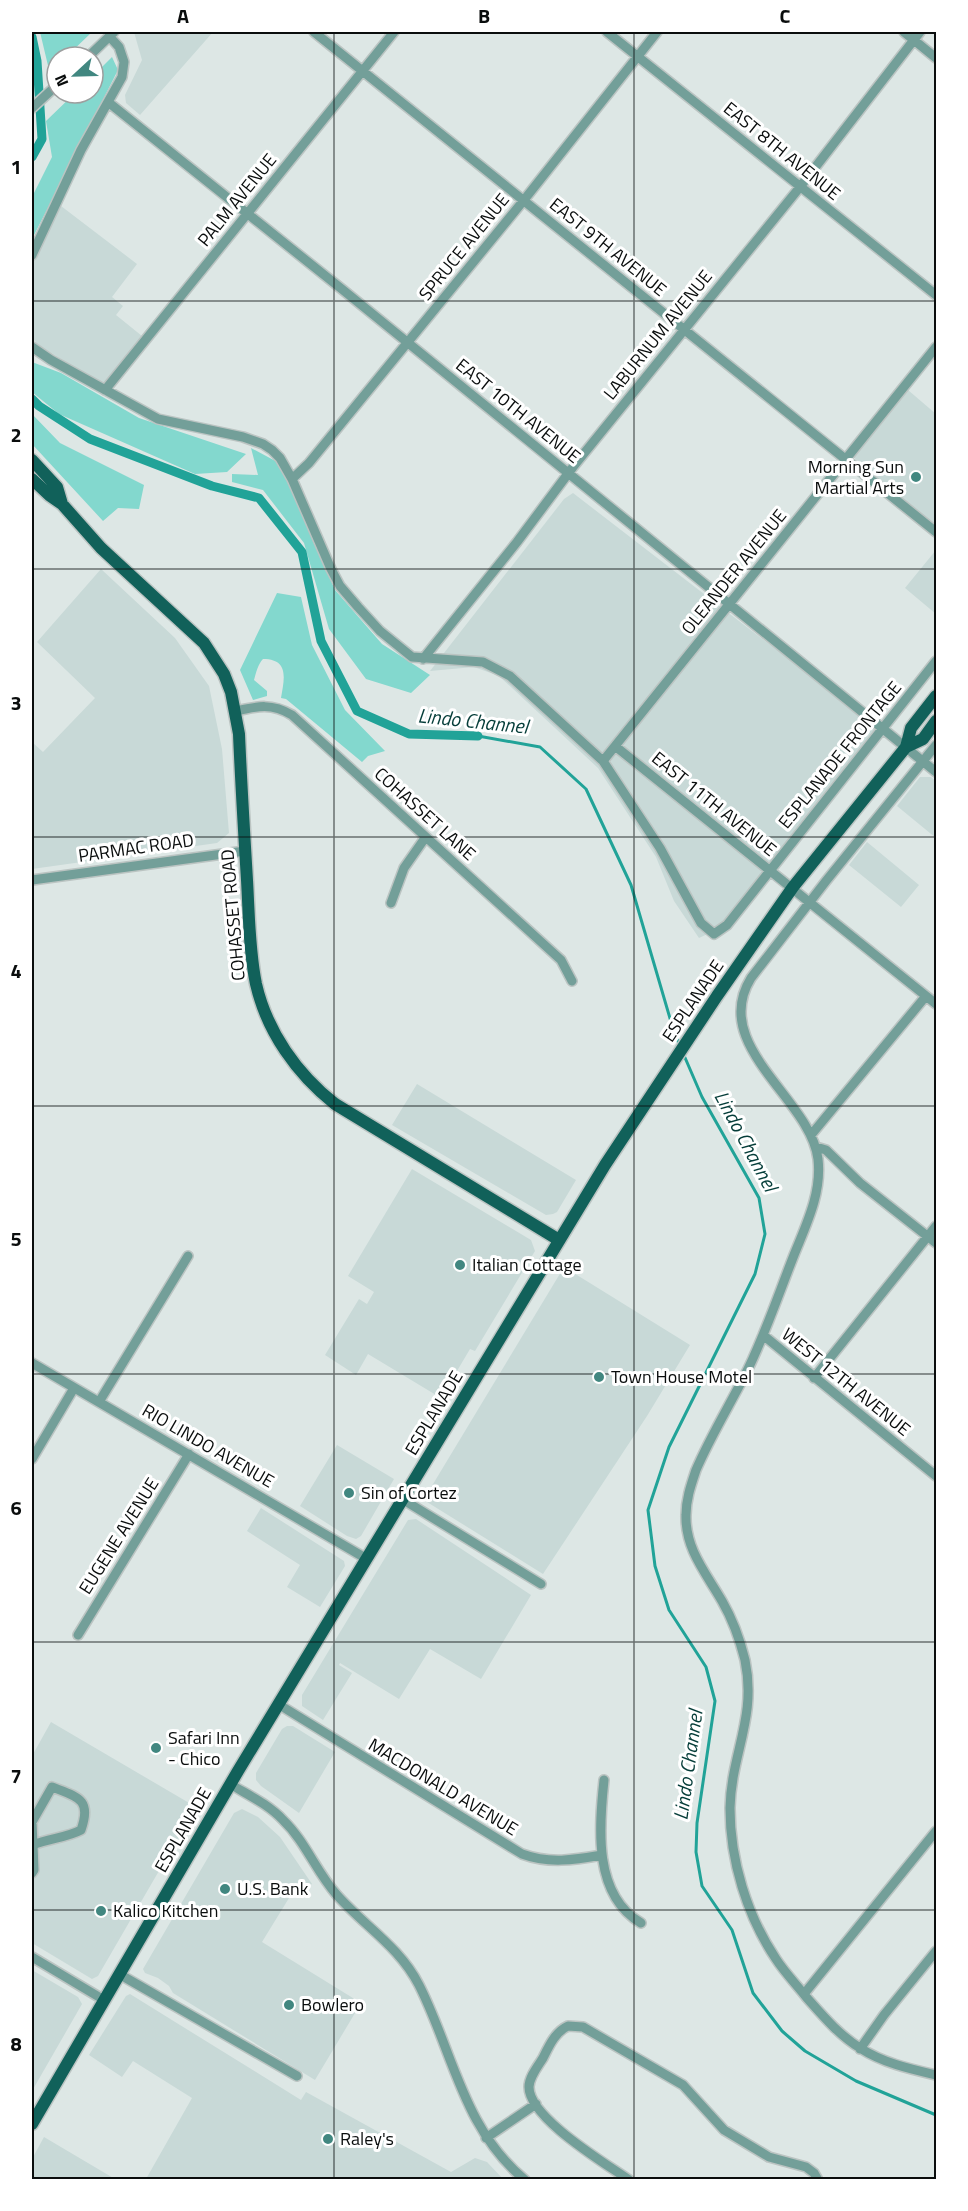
<svg xmlns="http://www.w3.org/2000/svg" width="968" height="2211" viewBox="0 0 968 2211" font-family="'Titillium Web',sans-serif">
<style>
.built{fill:#c8d9d7}
.green{fill:#83d8ce}
.lines{fill:none;stroke-linecap:round;stroke-linejoin:round}
.stream{stroke:#21a398;stroke-width:3}
.canal{stroke:#21a398;stroke-width:9}
.minor-casing{stroke:#bbc4c2;stroke-width:12}
.major-casing{stroke:#bbc4c2;stroke-width:15}
.minor{stroke:#739f99;stroke-width:9}
.major{stroke:#11615a;stroke-width:12}
.grid{fill:none;stroke:#0a0d0d;stroke-width:1.5;stroke-opacity:0.55}
.poi-dot{fill:#418780;stroke:#fff;stroke-width:2}
.labels{text-anchor:middle;stroke-width:6;stroke-linejoin:round;paint-order:stroke}
.street-label{font-size:18px;fill:#0a0d0d;stroke:#fff}
.poi-label{font-size:18px;fill:#0a0d0d;stroke:#fff;text-anchor:start}
.water-label{font-size:20px;font-style:italic;fill:#053d39;stroke:#fff}
.neatline{fill:none;stroke:#0a0d0d;stroke-width:2}
.grid-label{font-size:20px;text-anchor:middle;font-weight:bold;fill:#0a0d0d}
</style>
<rect width="100%" height="100%" fill="#dde7e5"/>
<path class="built" d="M134,32H213L140,115L126,103L125,95L142,60Z
M61,206L137,264L112,297L123,306L116,315L142,336L103,385L37,344L32,337L33,261Z
M908,390L936,414V526L853,457Z
M573,493L878,728L733,914L718,929L699,938L674,901L656,857L598,768L499,676L474,667L430,671L564,499Z
M936,550V614L905,588Z
M101,569L175,638L209,686L222,749L229,833L217,843L32,869V742L43,752L95,698L37,642Z
M920,777H931L936,781V838L897,806Z
M867,842L919,885L901,907L849,865Z
M417,1084L576,1180L557,1212L553,1214L546,1215L392,1125Z
M412,1169L531,1240L535,1251L475,1351L470,1349L441,1398L368,1354L356,1375L325,1355L359,1299L367,1304L374,1292L348,1276Z
M564,1267L690,1345L647,1416L543,1574L427,1502V1494Z
M337,1445L394,1479L361,1536L356,1539L347,1536L300,1506Z
M261,1508L344,1561L345,1566L320,1607L287,1587L300,1565L247,1531Z
M416,1519L531,1595L481,1679L430,1649L399,1699L340,1663L339,1665L352,1673L323,1720L302,1706V1695L408,1520Z
M51,1722L196,1807L98,1976L92,1979L32,1943V1756Z
M287,1726H293L335,1752L299,1813L261,1786L256,1780V1773L282,1729Z
M242,1809L258,1817L280,1837L312,1884L289,1898L262,1942L361,2003L315,2080L173,1993L169,1986L158,1978L145,1973L143,1969L234,1813Z
M32,1970L78,1997L82,2004L32,2091Z
M130,1994L301,2100L306,2092L451,2172L475,2158L487,2162L503,2179H146L192,2098L133,2061L122,2077L89,2055L126,1996Z
M44,2137L115,2179H32V2159Z"/>
<path class="green" d="M40,32H92L66,57H57V67L50,74Z
M112,57L118,70L32,239V197L52,157L46,121L75,93H93V76Z
M32,362L61,373L139,418L246,454L227,472L195,474L59,414L32,392Z
M32,414L60,443L144,485L139,509L118,508L103,521L32,444Z
M251,448L281,464L335,590L382,644L430,675L411,693L366,679L329,629L304,543L263,490L232,482V474L258,475Z
M277,593L301,597L312,645L345,710L385,751L368,756L362,762L286,699L281,698C284,680 290,659 263,659C258,664 256,673 254,680L267,691V696L253,700L240,670Z"/>
<g class="lines">
<path class="stream" d="M478,736L540,747L586,789L631,885L674,1032L680,1046
M683,1053L702,1097L759,1198L765,1234L755,1274L669,1447L648,1510L655,1566L669,1610L706,1667L715,1701L697,1823L696,1852L702,1886L732,1930L753,1993L782,2031L805,2051L856,2081L936,2115"/>
<path class="canal" d="M32,37L37,61L42,139L32,157
M32,399L39,406L90,439L212,486L259,498L302,552L321,641L357,711L409,734L478,736"/>
<defs>
<path id="minor" d="M314,32L936,532
M607,32L936,295
M904,32L936,58
M88,57L114,32
M108,102L343,290L936,772
M32,108L57,85
M32,255L81,150L122,77L124,62L119,47L109,36
M32,347L51,360L158,419L243,437L263,444L272,450L280,458L292,479L331,569L340,586L358,607L380,631L412,657L483,662L510,676L603,761L660,848L701,923L714,934L727,925L936,661
M105,390L394,32
M292,479L309,463L524,200L657,32
M423,659L517,542L573,467L800,187L920,32
M236,711C258,706 272,703 292,715L561,960L572,981
M936,745L826,881L751,978C709,1046 811,1099 818,1159C822,1193 806,1225 794,1255C779,1293 766,1332 748,1369C731,1403 711,1435 696,1470C691,1485 686,1499 686,1515C685,1549 706,1573 722,1601C733,1620 740,1640 745,1660C757,1718 731,1754 730,1808C730,1860 747,1916 776,1959C785,1973 797,1985 807,1998C823,2016 839,2035 860,2048C883,2063 910,2069 936,2075
M615,746L936,1004
M603,761L936,347
M32,880L245,851
M391,903L404,868L425,838
M811,1135L926,996
M816,1147L826,1150L860,1183L936,1243
M763,1335L936,1476
M32,1363L367,1559
M814,1378L936,1226
M99,1402L188,1256
M32,1459L74,1388
M402,1499L541,1584
M78,1635L189,1454
M278,1704L522,1854C549,1864 574,1860 602,1855
M604,1780C599,1827 593,1895 641,1923
M230,1784C248,1795 268,1804 283,1820C305,1841 316,1871 336,1894C364,1926 399,1946 419,1985C453,2052 463,2129 525,2180
M52,1787C78,1797 92,1799 81,1830C66,1838 49,1838 33,1845L32,1822Z
M32,1873L34,1870L33,1845
M32,1957L104,2000
M119,1974L297,2076
M804,1994L936,1831
M860,2049L884,2015L936,1951
M486,2138L536,2104
M629,2180C605,2163 529,2118 529,2087C529,2077 538,2066 543,2058C549,2046 555,2032 568,2026L583,2027L683,2085L724,2130L769,2157L806,2167L814,2173L818,2180"/>
<path id="major" d="M32,460L57,487L62,504
M32,479L49,495L62,504L101,548L204,643L224,674L231,692L239,734C241,782 244,831 247,880C249,914 249,950 256,984C267,1032 297,1074 335,1104L559,1240
M906,747L923,739L936,721
M32,2124L238,1771L605,1165L717,996L793,887L906,747L911,728L936,696"/>
</defs>
<use href="#minor" class="minor-casing"/>
<use href="#major" class="major-casing"/>
<use href="#minor" class="minor"/>
<use href="#major" class="major"/>
</g>
<path class="grid" d="M334,32V2180M634,32V2180M32,301H936M32,569H936M32,837H936M32,1106H936M32,1374H936M32,1642H936M32,1910H936"/>
<g class="poi-dot">
<circle cx="916" cy="477" r="6"/>
<circle cx="460" cy="1265" r="6"/>
<circle cx="599" cy="1377" r="6"/>
<circle cx="349" cy="1493" r="6"/>
<circle cx="156" cy="1748" r="6"/>
<circle cx="225" cy="1889" r="6"/>
<circle cx="101" cy="1911" r="6"/>
<circle cx="289" cy="2005" r="6"/>
<circle cx="328" cy="2139" r="6"/>
</g>
<g class="labels">
<g class="street-label">
<text transform="translate(782 151) rotate(39)" y="6">EAST 8TH AVENUE</text>
<text transform="translate(237 200) rotate(-51)" y="6">PALM AVENUE</text>
<text transform="translate(464 247) rotate(-51)" y="6">SPRUCE AVENUE</text>
<text transform="translate(608 247) rotate(39)" y="6">EAST 9TH AVENUE</text>
<text transform="translate(658 335) rotate(-51)" y="6">LABURNUM AVENUE</text>
<text transform="translate(518 411) rotate(39)" y="6">EAST 10TH AVENUE</text>
<text transform="translate(734 572) rotate(-51)" y="6">OLEANDER AVENUE</text>
<text transform="translate(840 755) rotate(-51)" y="6">ESPLANADE FRONTAGE</text>
<text transform="translate(714 804) rotate(39)" y="6">EAST 11TH AVENUE</text>
<text transform="translate(425 814) rotate(42)" y="6">COHASSET LANE</text>
<text transform="translate(136 848) rotate(-8)" y="6">PARMAC ROAD</text>
<text transform="translate(233 915) rotate(-95)" y="6">COHASSET ROAD</text>
<text transform="translate(693 1001) rotate(-56)" y="6">ESPLANADE</text>
<text transform="translate(846 1382) rotate(39)" y="6">WEST 12TH AVENUE</text>
<text transform="translate(434 1413) rotate(-59)" y="6">ESPLANADE</text>
<text transform="translate(208 1446) rotate(30)" y="6">RIO LINDO AVENUE</text>
<text transform="translate(119 1536) rotate(-58)" y="6">EUGENE AVENUE</text>
<text transform="translate(443 1787) rotate(31)" y="6">MACDONALD AVENUE</text>
<text transform="translate(183 1830) rotate(-60)" y="6">ESPLANADE</text>
</g>
<g class="poi-label">
<text x="904" y="473" text-anchor="end">Morning Sun<tspan x="904" dy="21">Martial Arts</tspan></text>
<text x="472" y="1271">Italian Cottage</text>
<text x="611" y="1383">Town House Motel</text>
<text x="361" y="1499">Sin of Cortez</text>
<text x="168" y="1744">Safari Inn<tspan x="168" dy="21">- Chico</tspan></text>
<text x="237" y="1895">U.S. Bank</text>
<text x="113" y="1917">Kalico Kitchen</text>
<text x="301" y="2011">Bowlero</text>
<text x="340" y="2145">Raley's</text>
</g>
<g class="water-label">
<text transform="translate(473 721) rotate(6)" y="7">Lindo Channel</text>
<text transform="translate(746 1141) rotate(62)" y="7">Lindo Channel</text>
<text transform="translate(688 1765) rotate(-82)" y="7">Lindo Channel</text>
</g>
</g>
<rect width="968" height="2211" fill="none" stroke="#ffffff" stroke-width="66"/>
<g transform="translate(75 75) rotate(248)"><circle r="28" fill="#ffffff" stroke="#9d9e9e" stroke-width="1.5"/>
<path d="M0-4.5L10 22L0 15L-10 22Z" fill="#418780"/>
<text y="-9" font-size="16" font-weight="bold" text-anchor="middle" fill="#0a0d0d">N</text>
</g>
<rect x="33" y="33" width="902" height="2145" class="neatline"/>
<g class="grid-label">
<text x="183" y="23">A</text>
<text x="484" y="23">B</text>
<text x="785" y="23">C</text>
<text x="16" y="174">1</text>
<text x="16" y="442">2</text>
<text x="16" y="710">3</text>
<text x="16" y="978">4</text>
<text x="16" y="1246">5</text>
<text x="16" y="1515">6</text>
<text x="16" y="1783">7</text>
<text x="16" y="2051">8</text>
</g>
</svg>
